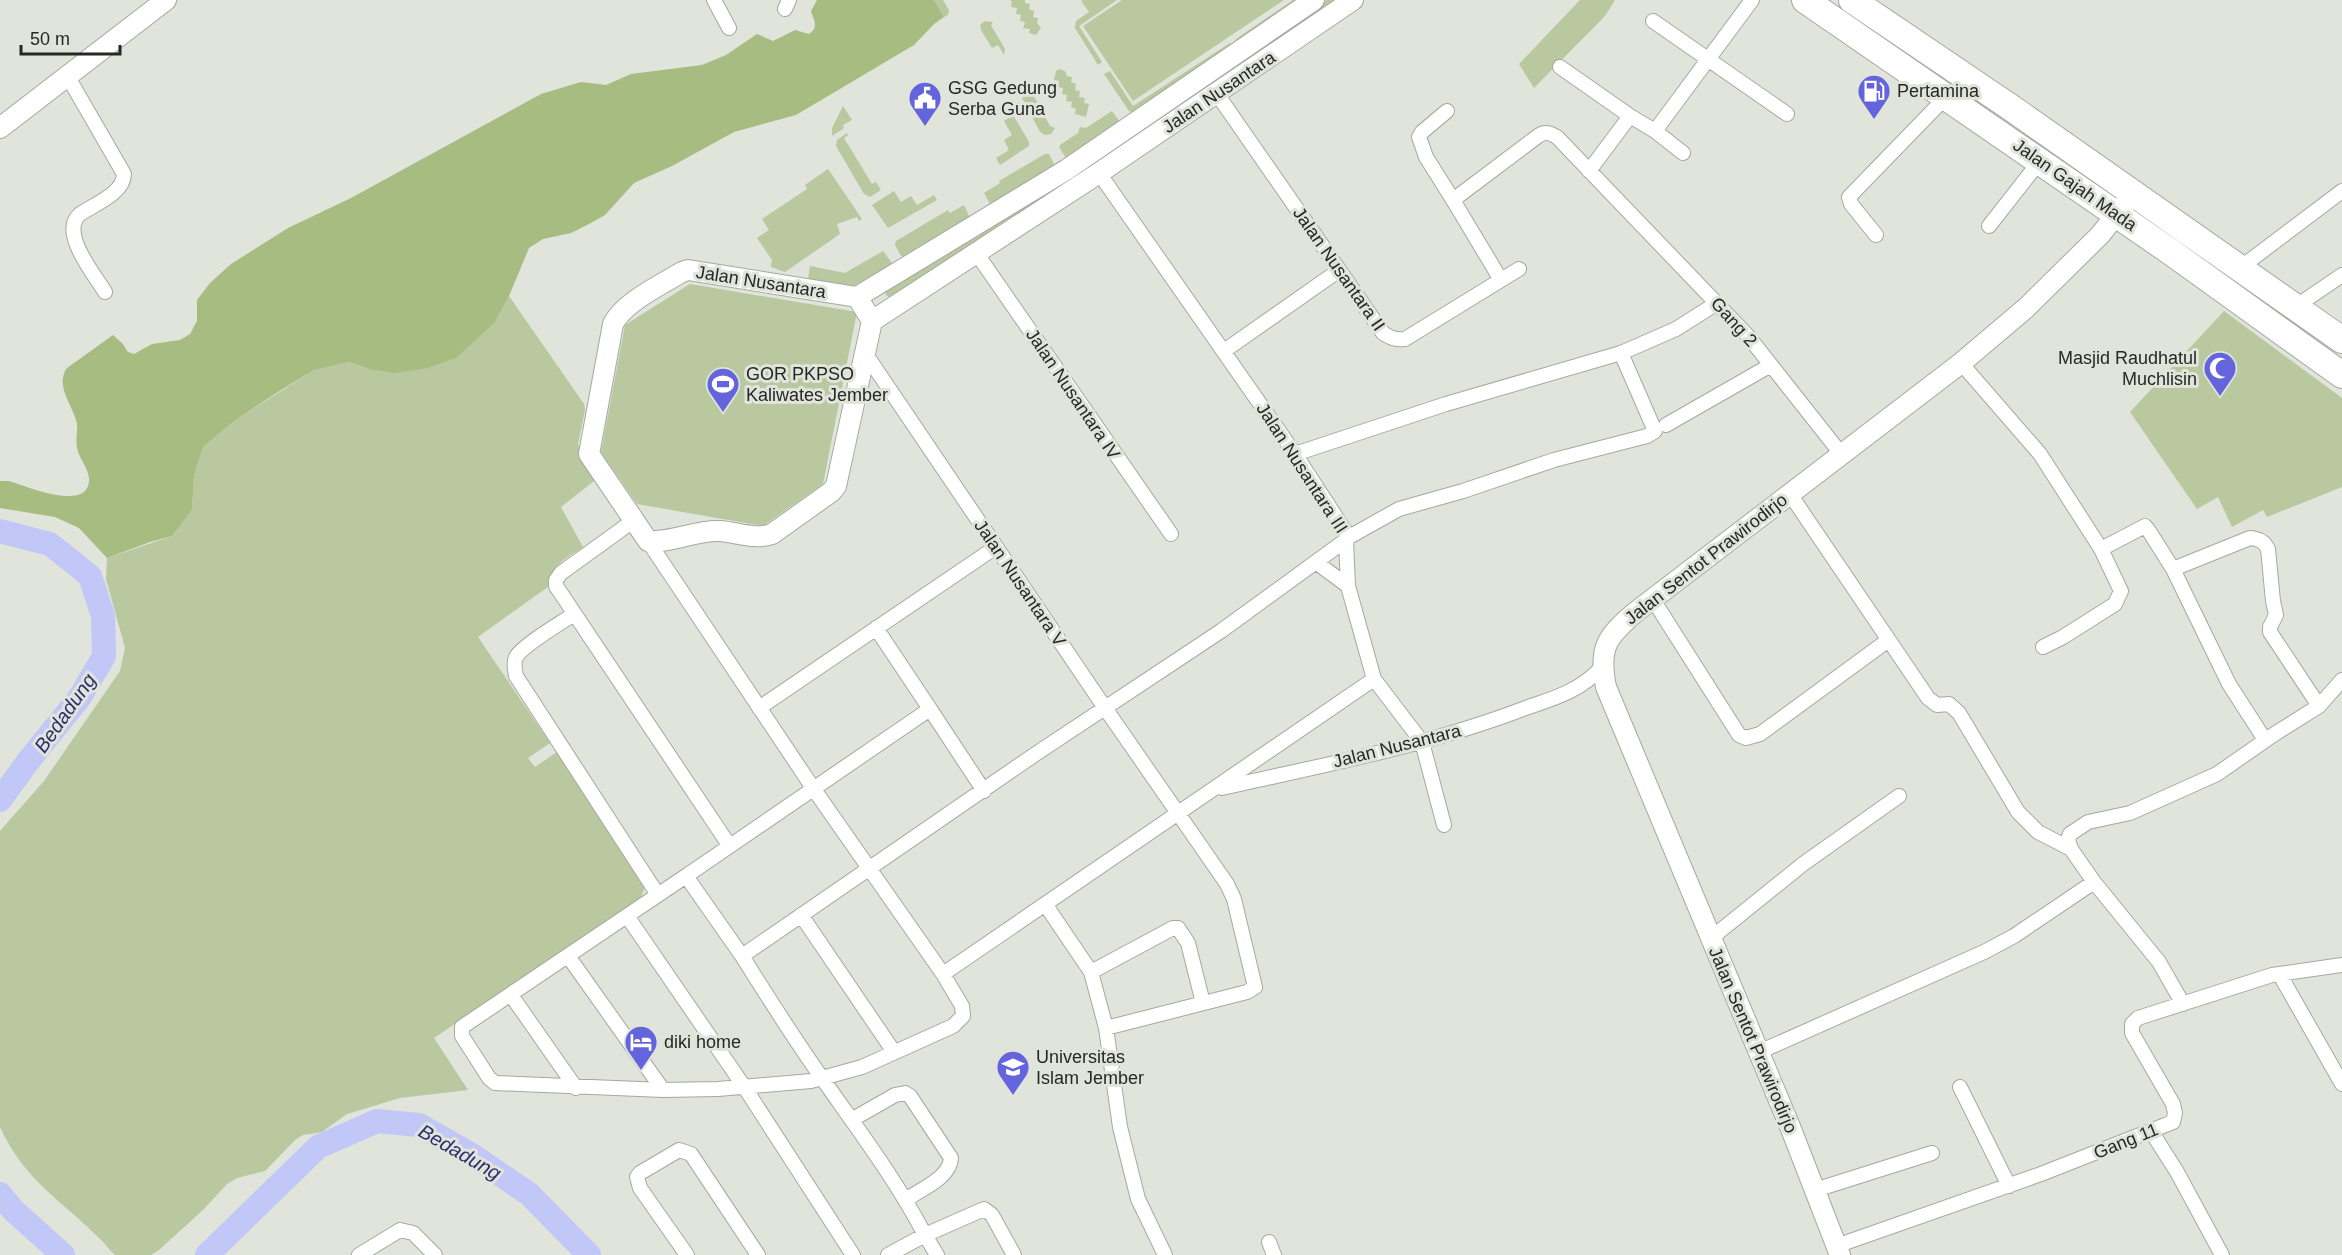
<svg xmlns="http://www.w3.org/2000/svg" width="2342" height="1255" viewBox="0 0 2342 1255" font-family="Arial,sans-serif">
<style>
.green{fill:#b9c89f}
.forest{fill:#a7bc80}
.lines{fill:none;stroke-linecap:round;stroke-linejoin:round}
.river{stroke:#c1c7f7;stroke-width:24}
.street-casing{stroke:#a5a9a0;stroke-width:16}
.secondary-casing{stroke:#a5a9a0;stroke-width:22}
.highway-casing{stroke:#a5a9a0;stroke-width:28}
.street{stroke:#fff;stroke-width:14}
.secondary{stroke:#fff;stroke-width:20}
.highway{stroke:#fff;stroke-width:26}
.labels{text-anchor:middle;stroke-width:6;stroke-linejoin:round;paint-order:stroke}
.poi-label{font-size:18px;fill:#272825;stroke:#e0e4da;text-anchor:start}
.street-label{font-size:18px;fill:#272825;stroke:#e0e4da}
.water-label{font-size:20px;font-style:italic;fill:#2e2e71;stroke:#e0e4da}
</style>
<rect width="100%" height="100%" fill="#e0e4da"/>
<path class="green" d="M934,0H943L949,10L948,15L944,17Z
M1009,0H1025V3L1030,4L1029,9L1034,11L1033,17L1038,18L1037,23L1041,28L1036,35L1029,33L1030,29L1023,28L1025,22L1020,21L1021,15L1016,14L1017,8L1011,7L1012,1Z
M1083,0H1117L1079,26L1102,62L1098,65L1075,28L1076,21L1089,12L1081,1Z
M1122,0H1284L1133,101L1083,26Z
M1293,0H1300L1238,42L1236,39Z
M1326,0H1339L1154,127L1050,194V190Z
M1580,0H1615L1605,16L1534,88L1519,64Z
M985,21L993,22L991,25L1005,49L1004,55L998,45L992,48L981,30L980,25Z
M1230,43L1232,46L1133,113L1129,111L1104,74L1110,71L1133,106Z
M1059,69L1065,71L1067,76L1072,77L1071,82L1076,84L1075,90L1080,91L1079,97L1085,98L1084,103L1089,104L1086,117L1075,114L1076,109L1071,107L1072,102L1066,101L1067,95L1062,94L1063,88L1058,87L1059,81L1054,80L1056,71Z
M1025,90L1032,93L1050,126L1055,128L1051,134L1045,135L1040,132L1022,98L1027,95Z
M843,106L852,120L843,125L844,128L832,136V128Z
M1112,111L1120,122L1066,158L1059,147L1060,145L1078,133L1080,127L1086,128Z
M1013,115L1029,142V146L1000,165L996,158L1009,150L1004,140L1012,135L1004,121Z
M847,133L848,135L844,138L872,184L876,182L881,190L870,197L864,194L836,146L837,140Z
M1045,154H1049L1055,166L990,204L984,193L1000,183L999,181Z
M828,169L862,219L859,221L857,217L837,224L840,234L785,272L771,267L772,260L757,238L769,230L762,219L807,189L805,185Z
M894,191L901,202L911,196L917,205L934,195L937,200L888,228L872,205Z
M964,205L970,218L905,256H901L895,245L896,241L948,210L950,213Z
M1023,205L1027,210L891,298L886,295L885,291Z
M883,251L892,263L891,265L851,287L808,279L810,266L845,273Z
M690,284L857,312L823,484L763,526L637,504L601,452L625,325Z
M509,296L584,404L585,410L578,444L594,481L561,507L583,547C569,557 549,565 552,584L478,637L550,743L528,758L535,767L557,752L645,885L641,898L434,1038L468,1090L400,1098L347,1114L322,1132L303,1135L295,1140L265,1171L237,1178L227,1184L204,1209L159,1250L151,1255H115C109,1250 105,1243 99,1238C60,1199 24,1180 0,1127V831L44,781L120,671L125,648L106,579L107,558L172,536L192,510L194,476L203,447L234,421L314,370L349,362L369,369L495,322Z
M2224,311L2342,398V487L2267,517L2263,510L2232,527L2218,497L2197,509L2130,412Z"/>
<path class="forest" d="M817,0H934L944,17L934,24L914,45L796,115L734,132L672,166L634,183L605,215L589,224L571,233L543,239L529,248L509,296L495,322L456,358L427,368L395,373L369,369L349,362L314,370L281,390L234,421L203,447L194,476L192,510L172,536L150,542L107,558L79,528L55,517L0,508V481H9C26,486 91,514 89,478C88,468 79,458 77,448C75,438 79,429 76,420C71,403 55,385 67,368L113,335L122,343L128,352L134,354L152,344L180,340L190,334L197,321V300L210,283L231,264L288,228L351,198L541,94L581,82L606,85L631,74L702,65L726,55L757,34L773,41L795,30L809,34C819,27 814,21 811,11Z"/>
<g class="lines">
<path class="river" d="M0,531L50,544L90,576L103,616L104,656L80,697L29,760L0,800
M0,1194L13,1210L63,1255
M207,1255L318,1147L377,1121L419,1125L472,1155L529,1194L589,1255"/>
<defs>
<path id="street" d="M714,0L729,28
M785,9L789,0
M1653,21L1787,114
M1560,67L1630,116
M68,77L124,174C124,193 95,204 80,214C59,232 94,274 105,292
M1217,94L1383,333C1391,338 1395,340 1405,339L1501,280
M1447,111L1422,132L1419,137L1426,157L1453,200
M1655,131L1752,0
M1589,171L1630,116L1655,131L1683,153
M1099,173L1295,454L1349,537L1346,540L1348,586L1374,679L1422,742L1444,825
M1989,226L2040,161
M1876,235L1851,204L1849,197L1946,97
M977,254L1171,534
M2240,268L2342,191
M1519,269L1501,280L1453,200L1538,136C1545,131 1550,133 1557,137L1748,336L1842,455
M2295,307L2342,275
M1224,351L1338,271
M865,353L1105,708L1227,884L1234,899L1255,987L1247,992L1106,1028
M1961,363L2040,454L2101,549L2121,591L2115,604L2063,637L2043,647
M1666,425L1771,365
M1295,454L1446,404L1621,353L1676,329L1717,303
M1790,494L1928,698L1937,705L1949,704L1959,713L2018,812L2038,832L2071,849
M633,521L561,573L556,580V586L729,845
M1349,537L1399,509L1463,491L1554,460L1647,436L1655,431L1621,353
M648,541L813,788L943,974L962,1006L963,1016L953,1026L862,1067L811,1081L718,1089L663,1090L495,1083L489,1078L462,1036V1027L686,876
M2101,549L2145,526L2149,531L2173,569
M1317,563L1348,586
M1652,598L1739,735L1746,738L1760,734L1887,641
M574,614C561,623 523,645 516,657C513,663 515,670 516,676L658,895
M876,628L930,709L686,876L742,956L1034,755L1221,631L1346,540
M759,708L996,547
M930,709L984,791
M2265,740L2229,684L2173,569L2250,538C2259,539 2264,541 2268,549L2273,601L2276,615L2270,627V632L2319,706
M1222,788C1323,765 1426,746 1523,709C1554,698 1579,692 1602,667
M1045,904L1091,972L1106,1028L1120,1127L1138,1199L1165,1255
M801,915L894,1052
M627,916L745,1088L853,1255
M1710,939L1803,864L1899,796
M568,956L663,1090
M742,956C768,997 794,1039 822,1078C859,1131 895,1178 925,1235L984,1209L992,1215L1014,1255
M1091,972L1173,928H1178L1188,943L1203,1003
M943,974L1374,679
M2280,975L2342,1084
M511,995L576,1088
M2183,1004L2159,962L2094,882L2071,849L2068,840L2070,834L2088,822L2130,813L2217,774L2273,735L2319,706L2342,680
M1759,1052L1984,952L2014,936L2094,882
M1960,1087L2009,1186
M853,1119L895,1095L905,1093L910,1096L951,1158C950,1178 921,1189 907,1199
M2151,1131L2177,1172L2222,1255
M1815,1190L1932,1153
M1269,1242L1274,1255
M1836,1246L2041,1174L2173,1122L2175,1113L2173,1104L2132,1033V1024L2138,1018L2272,975L2342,965
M359,1255L400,1230L413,1233L435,1255
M687,1255L640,1188L637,1177L640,1173L679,1150L691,1154L758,1255
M888,1255L925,1235L937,1255"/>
<path id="secondary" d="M0,128L166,0
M688,270L857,297L872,321L836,486L831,492L772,534C754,540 737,532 719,531C695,530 673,543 648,541L589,454L613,324C624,302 661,285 682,272Z
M857,297L1066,170L1314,0
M872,321L1099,173L1353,0
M1840,1255L1791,1129L1606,687C1598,647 1607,636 1637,611L1961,363L2026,308L2100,235L2133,194"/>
<path id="highway" d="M1805,0L2171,252L2342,375
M1852,0L2013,109L2342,340"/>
</defs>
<use href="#street" class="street-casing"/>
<use href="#secondary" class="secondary-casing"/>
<use href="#highway" class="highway-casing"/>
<use href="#street" class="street"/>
<use href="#secondary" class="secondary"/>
<use href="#highway" class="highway"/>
</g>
<defs>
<symbol id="fuel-pin" viewBox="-11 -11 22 30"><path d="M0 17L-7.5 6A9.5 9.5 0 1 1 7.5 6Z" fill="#6464dd" stroke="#e0e4da"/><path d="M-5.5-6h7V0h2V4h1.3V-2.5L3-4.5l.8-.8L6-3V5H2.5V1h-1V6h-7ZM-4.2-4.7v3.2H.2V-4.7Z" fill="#fff"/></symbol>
<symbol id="civic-pin" viewBox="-11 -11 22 30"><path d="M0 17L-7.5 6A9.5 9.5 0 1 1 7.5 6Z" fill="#6464dd" stroke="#e0e4da"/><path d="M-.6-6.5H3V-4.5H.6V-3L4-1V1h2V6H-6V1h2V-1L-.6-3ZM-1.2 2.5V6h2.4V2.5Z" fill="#fff"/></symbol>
<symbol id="mosque-pin" viewBox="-11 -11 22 30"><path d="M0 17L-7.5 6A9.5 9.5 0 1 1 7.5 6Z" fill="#6464dd" stroke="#e0e4da"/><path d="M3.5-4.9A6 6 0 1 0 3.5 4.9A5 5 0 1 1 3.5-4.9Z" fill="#fff"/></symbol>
<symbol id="stadium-pin" viewBox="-11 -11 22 30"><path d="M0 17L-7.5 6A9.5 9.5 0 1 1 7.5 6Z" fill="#6464dd" stroke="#e0e4da"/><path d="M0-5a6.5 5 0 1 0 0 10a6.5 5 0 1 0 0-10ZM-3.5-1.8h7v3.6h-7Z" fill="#fff"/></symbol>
<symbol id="hotel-pin" viewBox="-11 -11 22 30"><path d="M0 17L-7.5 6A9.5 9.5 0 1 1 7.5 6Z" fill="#6464dd" stroke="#e0e4da"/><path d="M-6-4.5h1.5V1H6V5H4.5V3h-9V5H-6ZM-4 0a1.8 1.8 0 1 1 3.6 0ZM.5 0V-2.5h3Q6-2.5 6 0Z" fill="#fff"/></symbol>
<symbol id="university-pin" viewBox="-11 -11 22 30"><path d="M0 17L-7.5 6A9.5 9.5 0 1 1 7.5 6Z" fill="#6464dd" stroke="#e0e4da"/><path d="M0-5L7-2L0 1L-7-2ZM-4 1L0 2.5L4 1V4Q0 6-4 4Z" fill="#fff"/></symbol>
</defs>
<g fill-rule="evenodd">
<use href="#fuel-pin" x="1855" y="72" width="38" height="52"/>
<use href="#civic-pin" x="906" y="79" width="38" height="52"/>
<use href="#mosque-pin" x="2201" y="349" width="38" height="52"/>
<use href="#stadium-pin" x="704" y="365" width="38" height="52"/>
<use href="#hotel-pin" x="622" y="1023" width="38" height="52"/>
<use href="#university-pin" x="994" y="1048" width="38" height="52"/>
</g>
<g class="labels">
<g class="poi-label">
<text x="948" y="94">GSG Gedung<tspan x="948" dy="21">Serba Guna</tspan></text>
<text x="1897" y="97">Pertamina</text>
<text x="2197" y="364" text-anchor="end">Masjid Raudhatul<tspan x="2197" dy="21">Muchlisin</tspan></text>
<text x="746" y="380">GOR PKPSO<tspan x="746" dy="21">Kaliwates Jember</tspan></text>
<text x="664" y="1048">diki home</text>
<text x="1036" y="1063">Universitas<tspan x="1036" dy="21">Islam Jember</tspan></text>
</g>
<g class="street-label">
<text transform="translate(1219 92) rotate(-34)" y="6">Jalan Nusantara</text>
<text transform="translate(2075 185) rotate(35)" y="6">Jalan Gajah Mada</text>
<text transform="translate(1339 269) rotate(55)" y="6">Jalan Nusantara II</text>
<text transform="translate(761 282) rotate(9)" y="6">Jalan Nusantara</text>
<text transform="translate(1734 322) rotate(48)" y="6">Gang 2</text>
<text transform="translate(1073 394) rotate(56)" y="6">Jalan Nusantara IV</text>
<text transform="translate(1302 468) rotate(57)" y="6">Jalan Nusantara III</text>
<text transform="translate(1706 559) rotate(-38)" y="6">Jalan Sentot Prawirodirjo</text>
<text transform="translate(1020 583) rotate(56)" y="6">Jalan Nusantara V</text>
<text transform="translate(1397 746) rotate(-14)" y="6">Jalan Nusantara</text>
<text transform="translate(1753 1040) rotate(67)" y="6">Jalan Sentot Prawirodirjo</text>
<text transform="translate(2126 1141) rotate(-22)" y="6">Gang 11</text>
</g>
<g class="water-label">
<text transform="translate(65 713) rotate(-55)" y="7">Bedadung</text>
<text transform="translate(460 1152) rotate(30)" y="7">Bedadung</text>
</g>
</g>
<path d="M21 45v9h99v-9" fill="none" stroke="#272825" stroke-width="3"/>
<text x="30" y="45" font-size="18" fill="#272825" stroke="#e0e4da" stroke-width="4.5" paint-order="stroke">50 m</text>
</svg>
